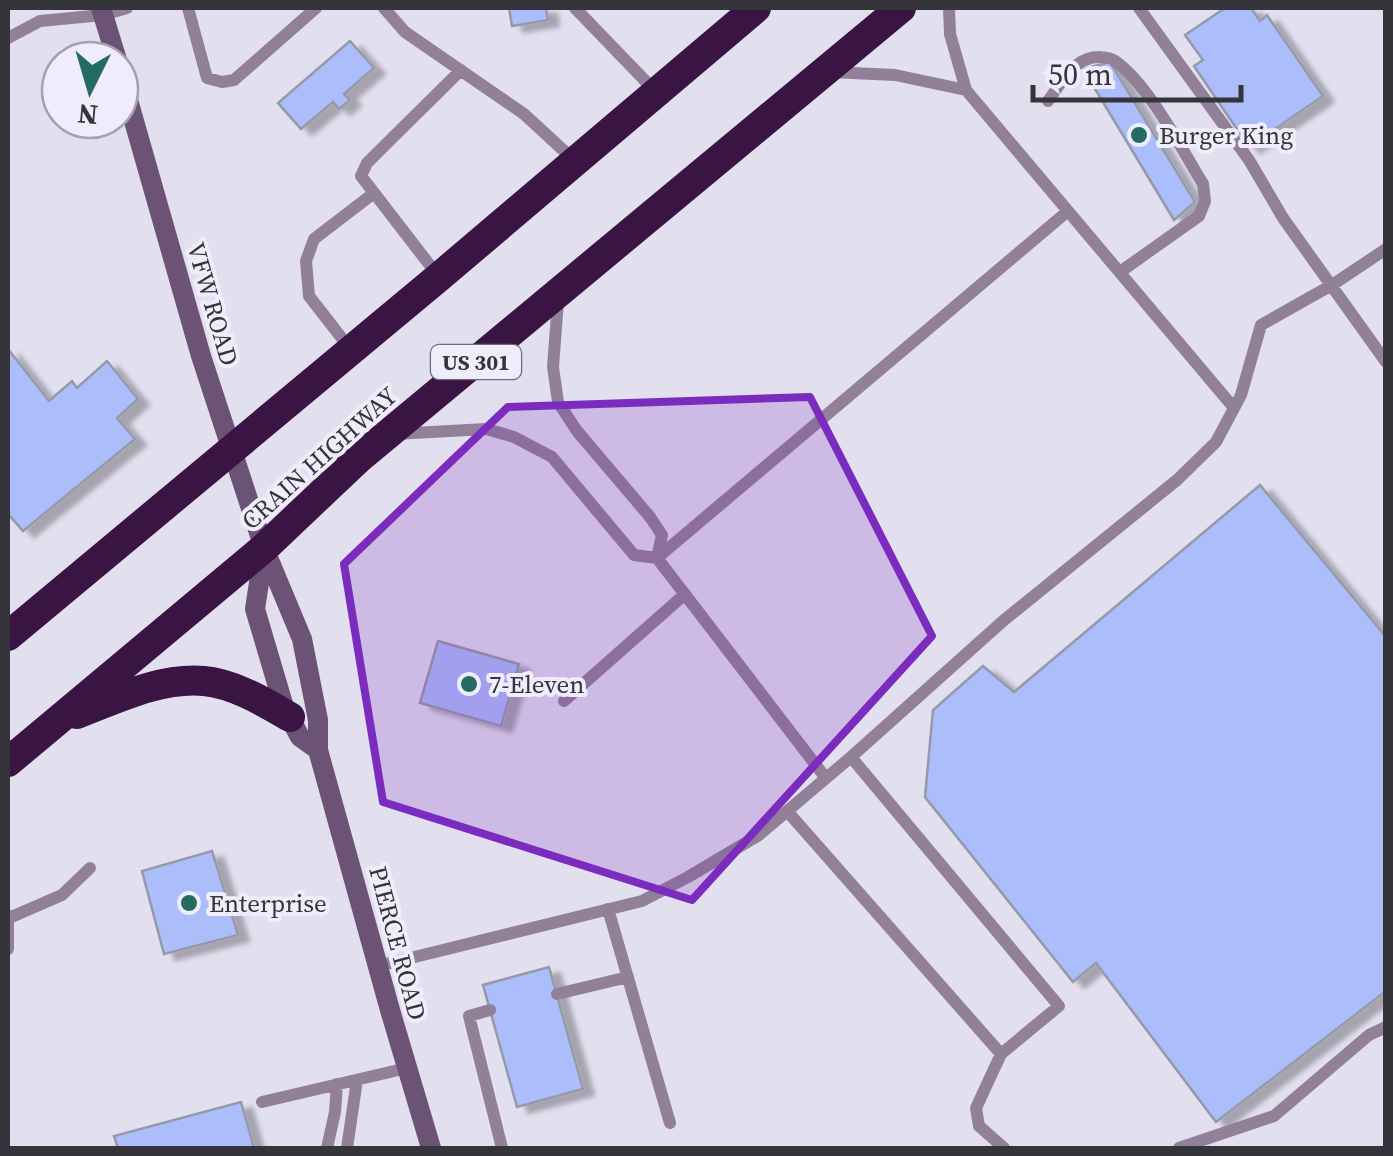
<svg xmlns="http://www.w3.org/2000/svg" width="1393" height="1156" viewBox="0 0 1393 1156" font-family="'Source Serif 4',serif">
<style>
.building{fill:#acbdfb;stroke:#9599a8;stroke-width:2.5;filter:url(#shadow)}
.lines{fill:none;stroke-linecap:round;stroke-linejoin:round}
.lane{stroke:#928098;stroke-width:12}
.secondary{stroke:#6c5274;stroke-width:20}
.highway{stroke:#3a1544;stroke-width:30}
.marked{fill:#7b2cbf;fill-opacity:0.2;stroke:#7b2cbf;stroke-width:8;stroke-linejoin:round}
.poi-dot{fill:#246b61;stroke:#efecfc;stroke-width:4}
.labels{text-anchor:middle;stroke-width:8;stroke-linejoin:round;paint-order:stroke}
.shield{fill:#efecfc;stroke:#6d6b74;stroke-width:2.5}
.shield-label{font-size:22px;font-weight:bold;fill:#35343a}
.poi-label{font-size:25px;fill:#35343a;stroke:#efecfc;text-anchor:start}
.street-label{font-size:25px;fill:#35343a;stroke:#efecfc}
</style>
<defs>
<filter id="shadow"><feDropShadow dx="11" dy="6" stdDeviation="2.5" flood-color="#0004"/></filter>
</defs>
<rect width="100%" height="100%" fill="#e2dfef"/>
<path class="building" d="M509,8H546L548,20L512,26Z
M1225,8H1251L1260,21L1267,15L1323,96L1249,147L1194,66L1203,60L1185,35Z
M350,41L374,68L344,94L350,100L339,109L333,102L301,129L278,103Z
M1110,62L1195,202L1174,220L1083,69Z
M8,349L49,401L72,381L77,388L107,361L138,399L117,418L135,439L23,531L8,514Z
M1260,485L1386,637V991L1216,1122L1096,963L1073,982L925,797L933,710L983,666L1014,692Z
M438,641L519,664L501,726L420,703Z
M212,851L238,935L164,954L142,871Z
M549,967L583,1089L517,1107L483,985Z
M241,1102L254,1148H118L114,1136Z"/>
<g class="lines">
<path class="lane" d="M188,8L207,78L222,82L234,80L316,8
M384,8L405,32L524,114L575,161
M575,8L656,92
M949,8L950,34L966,90L1234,408
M1139,8L1249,160L1283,218L1386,362
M8,38L40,21L103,15L127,8
M830,72L895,75L966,90
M1048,101C1058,88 1068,67 1085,60C1094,56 1108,56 1115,61C1149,85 1181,148 1203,184L1205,201L1199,216L1120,272
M439,277L361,176L367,163L461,70
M558,301L553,367L558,402L577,431L650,517L662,535L657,558L825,777
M351,350L309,296L306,261L314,239L374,193
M395,434L486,429L514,437L552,457L634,555L657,558L1068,211
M564,701L685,594
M851,757L1059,1006L1001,1054
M787,811L1001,1054L976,1108L979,1126L1004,1148
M608,909L670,1123
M8,915V949
M9,918L62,895L90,868
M378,966L642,901L688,877L759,835L851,757L1003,621L1177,480L1216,442L1241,395L1261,325L1332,285L1386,249
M557,994L628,977
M490,1010L469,1016L502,1148
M262,1102L407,1068
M327,1148L335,1112L337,1084
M347,1148L357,1080
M1179,1148L1274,1116L1369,1035L1386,1027"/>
<path class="secondary" d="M101,8L117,60
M120,72L201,356L264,548L302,639L318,720V750L390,1010L431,1148
M264,550L255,609L284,707L300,737L318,750"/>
<path class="highway" d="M8,636L439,277L756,8
M77,714C116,699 161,677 204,681C235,684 264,702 290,717
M8,762L264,548L358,459L901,8"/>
</g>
<path class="marked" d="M810,397L932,636L692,900L383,802L344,564L508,407Z"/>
<g class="poi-dot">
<circle cx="1139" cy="135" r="10"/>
<circle cx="469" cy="684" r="10"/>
<circle cx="189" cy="903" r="10"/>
</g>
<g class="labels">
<rect class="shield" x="431" y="345" width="90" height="34" rx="8"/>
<g class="shield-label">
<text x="476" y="370">US 301</text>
</g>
<g class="poi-label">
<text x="1159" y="144">Burger King</text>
<text x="489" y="693">7-Eleven</text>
<text x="209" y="912">Enterprise</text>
</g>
<g class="street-label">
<text transform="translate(213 304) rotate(74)" y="9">VFW ROAD</text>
<text transform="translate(319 458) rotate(-42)" y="9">CRAIN HIGHWAY</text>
<text transform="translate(398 943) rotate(75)" y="9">PIERCE ROAD</text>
</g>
</g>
<rect width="1393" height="1156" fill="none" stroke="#35343a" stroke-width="20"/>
<g transform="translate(90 90) rotate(185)"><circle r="48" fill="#efecfc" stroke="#a5a2ae" stroke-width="2.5"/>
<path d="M0-8L18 38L0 25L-18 38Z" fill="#246b61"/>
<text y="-15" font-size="28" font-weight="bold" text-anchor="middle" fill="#35343a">N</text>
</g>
<path d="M1033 85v15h208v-15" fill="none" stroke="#35343a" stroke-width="5"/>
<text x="1048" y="85" font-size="30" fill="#35343a" stroke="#efecfc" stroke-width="8" paint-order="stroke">50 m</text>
</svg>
